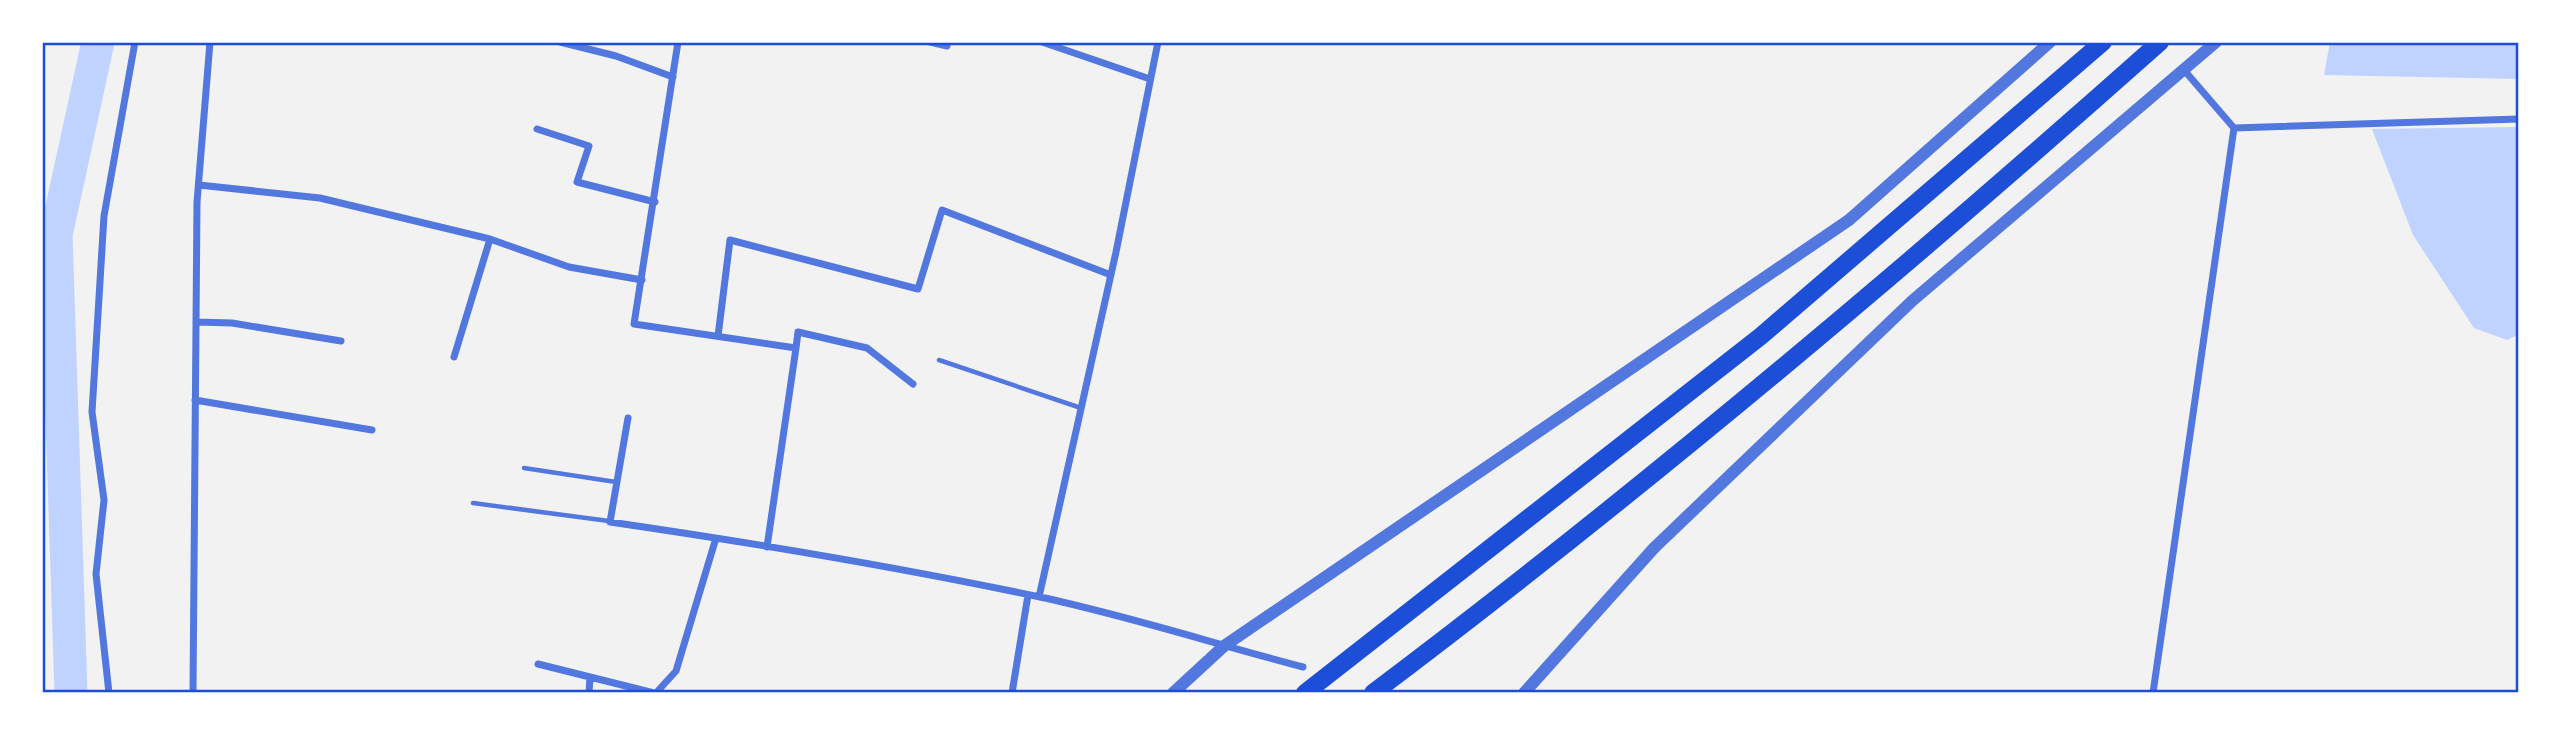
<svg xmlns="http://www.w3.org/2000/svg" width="2561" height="735" viewBox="0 0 2561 735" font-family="'Fira Sans Condensed',sans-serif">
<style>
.water{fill:#bfd3fe}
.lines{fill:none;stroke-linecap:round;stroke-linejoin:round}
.river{stroke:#bfd3fe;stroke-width:33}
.service{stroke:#5277de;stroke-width:4.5}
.minor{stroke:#5277de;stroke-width:7}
.tertiary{stroke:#5277de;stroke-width:12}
.motorway{stroke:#1d4ed8;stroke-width:18}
.neatline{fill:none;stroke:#1d4ed8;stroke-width:2.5}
</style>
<rect width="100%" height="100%" fill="#f2f2f2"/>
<path class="water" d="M2330,42H2519V79L2324,75Z
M2519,127V334L2507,340L2474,328L2413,235L2372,129Z"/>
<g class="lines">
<path class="river" d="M71,693L56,235L98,42"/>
<path class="service" d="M939,360L1081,408
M524,468L616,482
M473,503L609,521"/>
<path class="minor" d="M560,42L616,56L673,77
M678,42L634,324L796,348L798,332L867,348L913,384
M930,42L947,46
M1042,42L1150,79
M2184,70L2234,128L2519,119
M537,129L589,146L577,182L655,202
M199,185L320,198L490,239L569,267L642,280
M196,322L232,323L341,341
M718,336L730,240L918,289L942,210L1111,275
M454,357L490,239
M195,400L372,430
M628,418L610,522C754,543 898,567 1040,597C1129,616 1215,644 1303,667
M767,547L796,348
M1039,597L1116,252L1158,42
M538,664L654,693
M109,693L96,574L104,500L92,412L104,216L135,42
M193,693L197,202L210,42
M589,693L590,677
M656,693L676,671L716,538
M1012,693L1028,595
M2153,693L2234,128"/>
<path class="tertiary" d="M1173,693L1224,646L1849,220L2050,42
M1524,693L1654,548L1912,301L2216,42"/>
<path class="motorway" d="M1305,693L1761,336L2103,42
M1373,693C1645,488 1906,268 2160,42"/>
</g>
<rect width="2561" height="735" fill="none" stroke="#ffffff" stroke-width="88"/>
<rect x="44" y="44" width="2473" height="647" class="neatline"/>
</svg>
